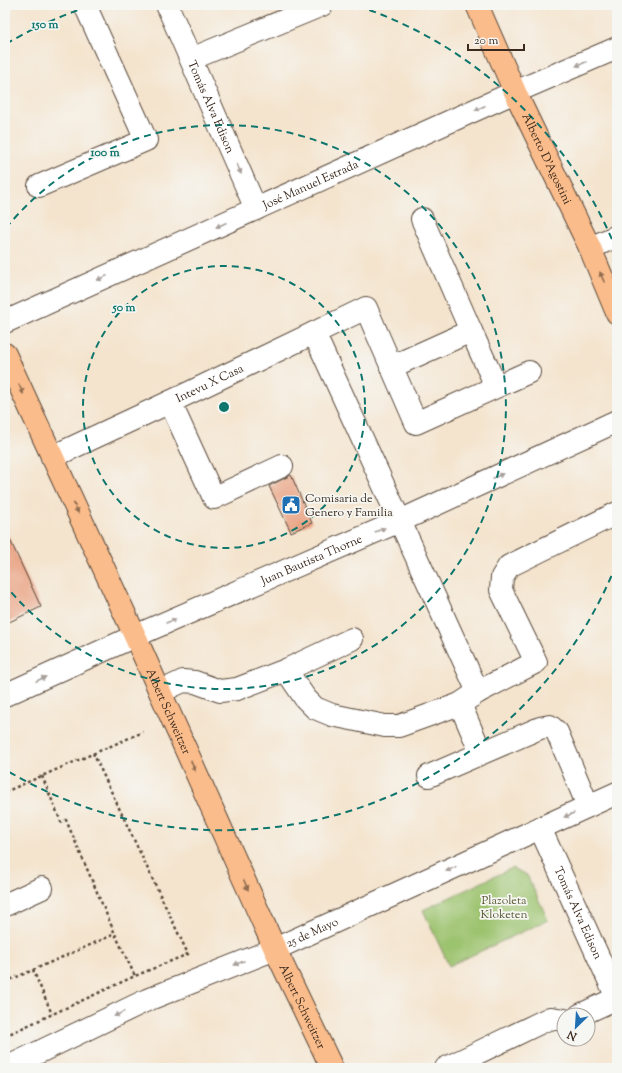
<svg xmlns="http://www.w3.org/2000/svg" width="622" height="1073" viewBox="0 0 622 1073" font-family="'Sorts Mill Goudy',serif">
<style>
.green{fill:#9cc36e;stroke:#6c7646}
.building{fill:#e9a282}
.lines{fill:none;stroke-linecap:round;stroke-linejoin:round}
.minor-casing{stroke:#574638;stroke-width:24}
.major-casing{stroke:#574638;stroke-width:24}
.path{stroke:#574638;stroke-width:2.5;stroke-dasharray:3 3;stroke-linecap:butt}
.minor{stroke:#fff;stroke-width:22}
.major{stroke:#fabc8b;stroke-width:22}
.oneway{fill:#a79f9a}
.oneway2{fill:#916c4f}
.ring{fill:none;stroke:#0f766e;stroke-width:2;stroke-dasharray:7 5}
.labels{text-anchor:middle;stroke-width:3.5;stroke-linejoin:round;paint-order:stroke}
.street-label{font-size:12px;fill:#3b2a1e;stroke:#f6f6f2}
.poi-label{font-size:12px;fill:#3b2a1e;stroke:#f6f6f2;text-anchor:start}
.park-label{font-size:12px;fill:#585836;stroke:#f6f6f2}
.centre{fill:#0f766e;stroke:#f6f6f2;stroke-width:2}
.ring-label{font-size:12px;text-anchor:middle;font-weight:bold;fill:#0f766e;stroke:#f6f6f2;stroke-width:3.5;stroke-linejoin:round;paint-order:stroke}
</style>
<rect width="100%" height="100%" fill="#f6f6f2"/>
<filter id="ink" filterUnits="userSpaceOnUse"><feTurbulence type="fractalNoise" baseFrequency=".025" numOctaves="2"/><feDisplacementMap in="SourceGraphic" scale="8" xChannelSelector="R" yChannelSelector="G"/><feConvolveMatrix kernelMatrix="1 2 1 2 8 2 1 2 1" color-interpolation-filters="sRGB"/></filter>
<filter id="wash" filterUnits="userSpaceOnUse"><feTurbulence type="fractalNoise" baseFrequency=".012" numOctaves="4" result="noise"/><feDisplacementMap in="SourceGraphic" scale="16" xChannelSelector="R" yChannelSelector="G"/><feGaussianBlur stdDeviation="0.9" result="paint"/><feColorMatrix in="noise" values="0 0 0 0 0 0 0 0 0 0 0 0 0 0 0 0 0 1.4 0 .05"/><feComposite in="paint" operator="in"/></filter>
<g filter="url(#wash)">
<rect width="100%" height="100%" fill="#f4e4ce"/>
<path class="green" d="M512,868L527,875L548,920L449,966L423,910Z"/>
<g id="blocks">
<path class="building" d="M291,475L312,523L291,532L269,486Z
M5,529L41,607L5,624Z"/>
</g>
</g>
<g filter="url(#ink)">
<use href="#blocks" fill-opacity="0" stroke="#574638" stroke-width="1"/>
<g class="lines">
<defs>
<g id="minor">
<path id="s1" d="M167,5L256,209"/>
<path d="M191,59L322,5"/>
<path d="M39,186L146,140L85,5"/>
<path d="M590,248L617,236"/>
<path id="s2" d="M5,322L515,92L617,48"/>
<path d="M471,331L496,386"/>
<path d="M314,333L478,692"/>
<path d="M391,367L471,331L422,219"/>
<path d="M170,402L214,498L282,466"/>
<path id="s3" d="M52,457L170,402L366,308L416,423L529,372"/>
<path d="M286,670L305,698L315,708L332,715L385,726H399L460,704L478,692L536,662L501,590L502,577L509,566L617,513"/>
<path d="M160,692L183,681L195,682L220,691L237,689L286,670L352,639"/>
<path id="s4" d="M5,695L135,636L400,521L617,421"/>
<path d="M460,704L481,753"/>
<path d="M429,776L540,728L550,726L557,732L588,806"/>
<path id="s5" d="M540,828L617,998"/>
<path d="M5,905L42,888"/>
<path d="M580,1015L617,998"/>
<path id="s6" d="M6,1068L147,1000L275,949L617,793"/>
<path d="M446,1068L550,1018L564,1020"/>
</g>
<g id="major">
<path id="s7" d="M477,5L515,92L590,248L617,313"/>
<path id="s8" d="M5,354L135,636L275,949L332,1068"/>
</g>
</defs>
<use href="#minor" class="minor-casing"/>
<use href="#major" class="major-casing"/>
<path class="path" d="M42,776L61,822L66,820L115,934
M5,792L143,732
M33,970L115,934L135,976
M5,982L33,970L52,1014
M5,1036L135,976L188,954L93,753"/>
<use href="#minor" class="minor"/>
<use href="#major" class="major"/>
</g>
<defs><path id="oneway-solid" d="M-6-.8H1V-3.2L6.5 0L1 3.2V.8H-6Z"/></defs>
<g class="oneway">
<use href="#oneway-solid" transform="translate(581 64) rotate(157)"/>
<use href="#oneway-solid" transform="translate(480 108) rotate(156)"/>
<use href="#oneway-solid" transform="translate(239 169) rotate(67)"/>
<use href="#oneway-solid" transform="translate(221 225) rotate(156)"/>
<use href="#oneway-solid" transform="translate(102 278) rotate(156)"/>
<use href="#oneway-solid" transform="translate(498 476) rotate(-25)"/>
<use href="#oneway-solid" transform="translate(380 530) rotate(-23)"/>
<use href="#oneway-solid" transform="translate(171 621) rotate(-23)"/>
<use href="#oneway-solid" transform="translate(41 679) rotate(-24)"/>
<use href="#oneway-solid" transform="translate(569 815) rotate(157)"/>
<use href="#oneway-solid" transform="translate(451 869) rotate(156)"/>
<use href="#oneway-solid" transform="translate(239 963) rotate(158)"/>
<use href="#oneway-solid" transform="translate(119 1014) rotate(154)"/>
</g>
<g class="oneway2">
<use href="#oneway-solid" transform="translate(602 277) rotate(-113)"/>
<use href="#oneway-solid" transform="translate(21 389) rotate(65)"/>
<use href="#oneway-solid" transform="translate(76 508) rotate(65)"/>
<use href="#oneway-solid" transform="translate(193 766) rotate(66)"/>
<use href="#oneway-solid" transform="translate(246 885) rotate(66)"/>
</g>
</g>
<g class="ring">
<circle cx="224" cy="407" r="141"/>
<path d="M6 228A282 282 0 1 1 6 586"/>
<path d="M616 565A423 423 0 0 1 6 770M6 44A423 423 0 0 1 90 6M358 6A423 423 0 0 1 616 249"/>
</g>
<defs>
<symbol id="civic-square" viewBox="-11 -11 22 22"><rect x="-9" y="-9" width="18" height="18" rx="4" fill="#1f6fb2" stroke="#f6f6f2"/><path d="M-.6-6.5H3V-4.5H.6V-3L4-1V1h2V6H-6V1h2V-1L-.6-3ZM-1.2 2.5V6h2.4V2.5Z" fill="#fff"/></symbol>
</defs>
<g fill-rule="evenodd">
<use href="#civic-square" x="280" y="494" width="22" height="22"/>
</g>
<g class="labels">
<g class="street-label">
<text dy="4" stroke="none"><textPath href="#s1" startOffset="111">Tomás Alva Edison</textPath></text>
<text dy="4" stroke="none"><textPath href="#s7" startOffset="169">Alberto D'Agostini</textPath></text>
<text dy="4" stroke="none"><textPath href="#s2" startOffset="335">José Manuel Estrada</textPath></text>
<text dy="4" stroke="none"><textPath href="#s3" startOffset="174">Intevu X Casa</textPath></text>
<text dy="4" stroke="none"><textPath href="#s4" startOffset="335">Juan Bautista Thorne</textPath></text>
<text dy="4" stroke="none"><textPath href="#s8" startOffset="393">Albert Schweitzer</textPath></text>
<text dy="4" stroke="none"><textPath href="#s5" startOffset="93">Tomás Alva Edison</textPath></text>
<text dy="4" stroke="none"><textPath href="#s6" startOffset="335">25 de Mayo</textPath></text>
<text dy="4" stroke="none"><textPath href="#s8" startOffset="717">Albert Schweitzer</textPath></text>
</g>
<g class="poi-label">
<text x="305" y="502">Comisaria de<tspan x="305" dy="14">Genero y Familia</tspan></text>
</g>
<g class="park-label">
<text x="504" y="904">Plazoleta<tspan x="504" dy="14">Kloketen</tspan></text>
</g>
</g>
<circle cx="224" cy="407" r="6" class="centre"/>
<g class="ring-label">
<text x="45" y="28">150 m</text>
<text x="105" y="156">100 m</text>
<text x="124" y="311">50 m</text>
</g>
<rect width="622" height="1073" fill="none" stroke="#f6f6f2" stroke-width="20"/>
<g transform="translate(576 1027) rotate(205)"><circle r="19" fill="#f6f6f2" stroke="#aba49d"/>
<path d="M0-3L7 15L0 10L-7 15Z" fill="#1f6fb2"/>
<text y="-6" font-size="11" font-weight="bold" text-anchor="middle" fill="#3b2a1e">N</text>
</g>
<path d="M468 44v6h56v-6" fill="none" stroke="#3b2a1e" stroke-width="2"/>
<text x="474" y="44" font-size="12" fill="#3b2a1e" stroke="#f6f6f2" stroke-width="3" paint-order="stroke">20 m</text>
</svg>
